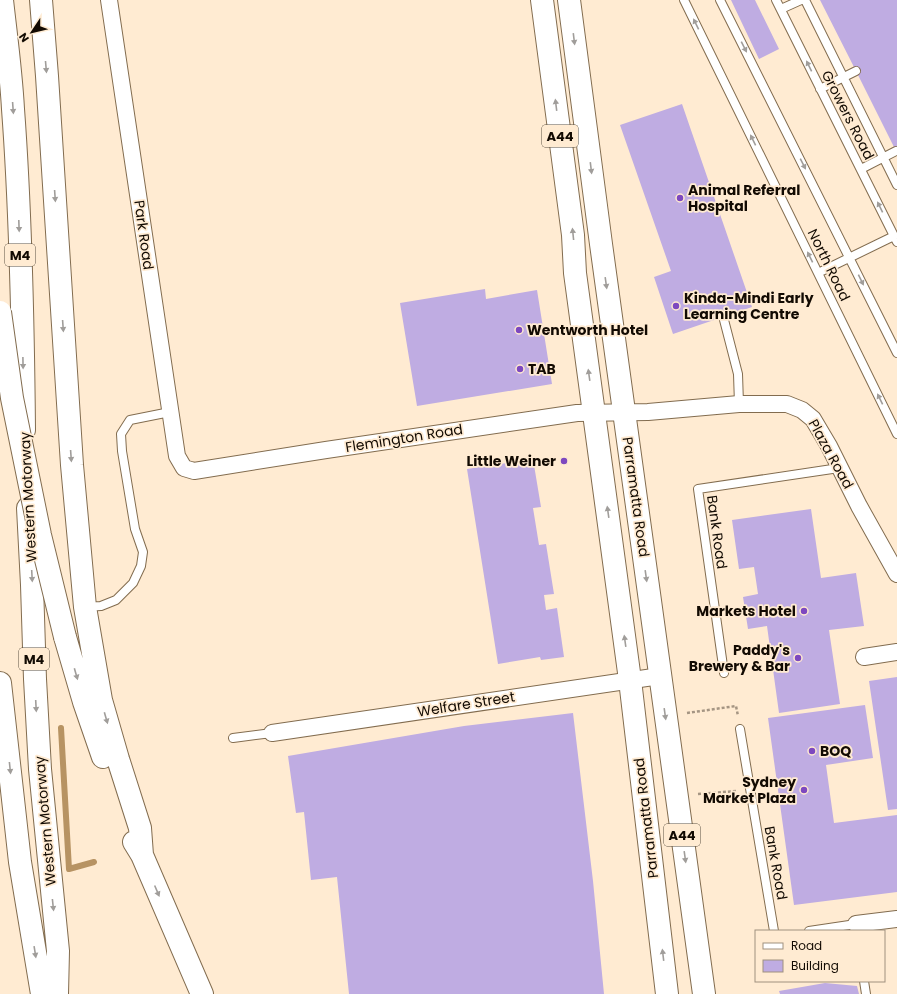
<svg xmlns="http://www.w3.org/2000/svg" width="897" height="994" viewBox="0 0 897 994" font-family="Poppins,sans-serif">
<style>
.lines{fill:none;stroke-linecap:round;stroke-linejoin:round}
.stream{stroke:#b79363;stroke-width:6}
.building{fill:#bface2}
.service-casing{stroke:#826c4f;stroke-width:10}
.minor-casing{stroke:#826c4f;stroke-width:18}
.trunk-casing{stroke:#826c4f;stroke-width:24}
.motorway-casing{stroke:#826c4f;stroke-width:24}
.path{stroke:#a59583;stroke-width:2.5;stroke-dasharray:3 2;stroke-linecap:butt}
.service{stroke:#fff;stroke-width:8}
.minor{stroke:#fff;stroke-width:16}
.trunk{stroke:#fff;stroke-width:22}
.motorway{stroke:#fff;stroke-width:22}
.motorway-bridge-casing{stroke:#826c4f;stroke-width:24;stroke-linecap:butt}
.motorway-bridge{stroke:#fff;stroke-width:22}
.oneway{fill:#a09d9a}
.poi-dot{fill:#7d48bf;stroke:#ffebd2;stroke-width:1.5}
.labels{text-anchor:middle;stroke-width:3.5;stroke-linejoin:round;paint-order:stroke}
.shield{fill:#ffebd2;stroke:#594e40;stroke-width:1}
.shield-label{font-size:13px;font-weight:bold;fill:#120a02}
.street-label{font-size:14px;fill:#120a02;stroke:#ffebd2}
.poi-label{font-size:14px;font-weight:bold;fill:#120a02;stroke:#ffebd2;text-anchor:start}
</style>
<rect width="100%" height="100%" fill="#ffebd2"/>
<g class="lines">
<path class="stream" d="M61,728L69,869L94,862"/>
</g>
<path class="building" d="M731,0H755L779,49L759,59Z
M820,0H897V153L856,71Z
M682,104L752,307L673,334L654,277L671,271L620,125Z
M485,289L486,299L537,290L552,384L417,406L400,303Z
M533,459L541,507L533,508L539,545L546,544L554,594L544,595L546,610L557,608L564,657L541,660L540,657L498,664L467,469Z
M811,509L821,578L856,573L864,626L829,630L840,704L779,713L767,626L748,629L743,597L758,594L754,567L739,569L732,520Z
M897,677V809L888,810L869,681Z
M865,705L873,758L826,765L834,823L897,815V892L794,905L768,718Z
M573,713L593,881L604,994H349L337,877L311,880L304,812L296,813L288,756L464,726Z
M825,983L857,986L859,994H780L779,991Z"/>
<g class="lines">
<defs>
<path id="service" d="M684,0L897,434
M720,0L897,353
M776,0L897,242
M805,0L897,185
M781,9L801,0
M820,89L856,71
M861,169L896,151
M818,273L894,236
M723,316L738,374L739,404
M85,607L101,606L116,600L133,583L141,566L143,552L135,529L122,451L121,434L130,420L170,412
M724,673L698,489L839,468
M740,729L774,931
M233,738L272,733
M809,931L856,924V926
M864,981L866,994"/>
<path id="minor" d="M109,0L177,456L184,468L194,471L326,450L577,413L648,412L739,404H787L802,410L813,419L829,446L859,506L897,574
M864,657L897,652
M272,733L660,676
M856,924L897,919"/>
<path id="trunk" d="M542,0L573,235L575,273L630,680L667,994
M569,0L601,244L704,994"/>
<path id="motorway" d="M2,0C6,36 11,72 13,109C21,216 23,323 24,430
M41,0L47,76L72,465L85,607L101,700L118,759L140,828L142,855
M28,508L32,585L35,679L40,769L58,951L57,994
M65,637L84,702L103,757
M0,683L20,862L42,994
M134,842L142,855L202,994"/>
</defs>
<use href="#service" class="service-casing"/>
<use href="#minor" class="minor-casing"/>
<use href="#trunk" class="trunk-casing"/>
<use href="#motorway" class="motorway-casing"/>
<path class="path" d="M687,713L736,706L738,716
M698,794L736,791"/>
<use href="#service" class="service"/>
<use href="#minor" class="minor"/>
<use href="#trunk" class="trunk"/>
<use href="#motorway" class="motorway"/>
<defs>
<path id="motorway-bridge" d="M0,312L12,398L40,535L65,637"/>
</defs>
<use href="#motorway-bridge" class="motorway-bridge-casing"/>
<use href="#motorway-bridge" class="motorway-bridge"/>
</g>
<defs><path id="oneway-solid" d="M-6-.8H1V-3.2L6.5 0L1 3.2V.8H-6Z"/></defs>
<g class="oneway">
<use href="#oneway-solid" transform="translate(696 24) rotate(-116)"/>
<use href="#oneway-solid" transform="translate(574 39) rotate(83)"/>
<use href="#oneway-solid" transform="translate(744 47) rotate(63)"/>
<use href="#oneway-solid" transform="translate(809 66) rotate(-116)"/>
<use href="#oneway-solid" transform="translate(46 67) rotate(85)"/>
<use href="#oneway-solid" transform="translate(556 105) rotate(-97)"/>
<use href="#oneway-solid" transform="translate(13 108) rotate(86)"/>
<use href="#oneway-solid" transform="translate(753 140) rotate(-116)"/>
<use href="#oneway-solid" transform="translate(803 164) rotate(63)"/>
<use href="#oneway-solid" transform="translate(591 168) rotate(83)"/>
<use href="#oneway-solid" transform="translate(55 196) rotate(86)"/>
<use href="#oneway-solid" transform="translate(880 207) rotate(-116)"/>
<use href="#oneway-solid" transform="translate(19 226) rotate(88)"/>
<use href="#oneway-solid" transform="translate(573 234) rotate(-96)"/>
<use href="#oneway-solid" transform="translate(810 257) rotate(-116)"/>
<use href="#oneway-solid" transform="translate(861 280) rotate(64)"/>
<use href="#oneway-solid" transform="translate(606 283) rotate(82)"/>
<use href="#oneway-solid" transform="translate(63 326) rotate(86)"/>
<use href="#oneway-solid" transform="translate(23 363) rotate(89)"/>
<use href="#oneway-solid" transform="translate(589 375) rotate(-98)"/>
<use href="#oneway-solid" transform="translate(880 399) rotate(-116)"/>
<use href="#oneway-solid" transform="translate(71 456) rotate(86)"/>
<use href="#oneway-solid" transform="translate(608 512) rotate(-98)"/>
<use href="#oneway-solid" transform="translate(32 576) rotate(87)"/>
<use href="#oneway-solid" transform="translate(646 576) rotate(82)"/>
<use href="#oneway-solid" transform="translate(625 641) rotate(-98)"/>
<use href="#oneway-solid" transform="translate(76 674) rotate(74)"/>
<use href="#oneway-solid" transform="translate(36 706) rotate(87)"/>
<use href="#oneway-solid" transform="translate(665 714) rotate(82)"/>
<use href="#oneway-solid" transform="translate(106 718) rotate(74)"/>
<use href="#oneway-solid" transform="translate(10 768) rotate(84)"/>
<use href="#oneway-solid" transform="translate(685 857) rotate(82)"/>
<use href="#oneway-solid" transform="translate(157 891) rotate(67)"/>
<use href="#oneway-solid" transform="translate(53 905) rotate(84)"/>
<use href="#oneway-solid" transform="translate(35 952) rotate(81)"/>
<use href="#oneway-solid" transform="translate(663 955) rotate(-97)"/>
</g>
<g class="poi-dot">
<circle cx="680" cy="198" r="4"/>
<circle cx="676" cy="306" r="4"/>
<circle cx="519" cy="330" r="4"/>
<circle cx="520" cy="369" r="4"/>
<circle cx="564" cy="461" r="4"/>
<circle cx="804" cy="611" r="4"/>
<circle cx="798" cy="658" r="4"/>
<circle cx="812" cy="751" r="4"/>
<circle cx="804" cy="790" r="4"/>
</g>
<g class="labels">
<g class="shield">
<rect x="542" y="125" width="36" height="22" rx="3"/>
<rect x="5" y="244" width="30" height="22" rx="3"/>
<rect x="19" y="648" width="30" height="22" rx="3"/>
<rect x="664" y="824" width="36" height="22" rx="3"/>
</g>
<g class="shield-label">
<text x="560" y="141">A44</text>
<text x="20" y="260">M4</text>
<text x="34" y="664">M4</text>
<text x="682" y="840">A44</text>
</g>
<g class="street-label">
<text transform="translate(848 115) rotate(63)" y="5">Growers Road</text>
<text transform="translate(144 235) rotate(82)" y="5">Park Road</text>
<text transform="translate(829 265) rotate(64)" y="5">North Road</text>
<text transform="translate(404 438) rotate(-9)" y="5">Flemington Road</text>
<text transform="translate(831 454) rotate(61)" y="5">Plaza Road</text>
<text transform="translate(28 497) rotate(-93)" y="5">Western Motorway</text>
<text transform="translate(636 497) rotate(82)" y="5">Parramatta Road</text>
<text transform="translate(717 532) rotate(82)" y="5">Bank Road</text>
<text transform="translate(466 704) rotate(-9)" y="5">Welfare Street</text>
<text transform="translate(646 818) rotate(-97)" y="5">Parramatta Road</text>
<text transform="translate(45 821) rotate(-95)" y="5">Western Motorway</text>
<text transform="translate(776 863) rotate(80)" y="5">Bank Road</text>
</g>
<g class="poi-label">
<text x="688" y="195">Animal Referral<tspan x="688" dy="16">Hospital</tspan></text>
<text x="684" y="303">Kinda-Mindi Early<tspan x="684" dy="16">Learning Centre</tspan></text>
<text x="527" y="335">Wentworth Hotel</text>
<text x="528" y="374">TAB</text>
<text x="556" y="466" text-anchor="end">Little Weiner</text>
<text x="796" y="616" text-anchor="end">Markets Hotel</text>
<text x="790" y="655" text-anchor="end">Paddy's<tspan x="790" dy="16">Brewery &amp; Bar</tspan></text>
<text x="820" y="756">BOQ</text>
<text x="796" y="787" text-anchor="end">Sydney<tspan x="796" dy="16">Market Plaza</tspan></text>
</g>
</g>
<rect x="755" y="930" width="130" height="52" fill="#ffebd2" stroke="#a0917f"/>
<rect x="763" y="943" width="20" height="6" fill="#ffffff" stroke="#a0917f"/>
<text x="791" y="950" font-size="12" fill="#120a02">Road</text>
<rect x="763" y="960" width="20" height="12" fill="#bface2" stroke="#a0917f"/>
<text x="791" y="970" font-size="12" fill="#120a02">Building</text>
<g transform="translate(32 32) rotate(235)" stroke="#ffebd2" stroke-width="3" paint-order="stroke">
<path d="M0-3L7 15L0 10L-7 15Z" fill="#120a02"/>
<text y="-6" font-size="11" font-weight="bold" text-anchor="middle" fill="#120a02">N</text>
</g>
</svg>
